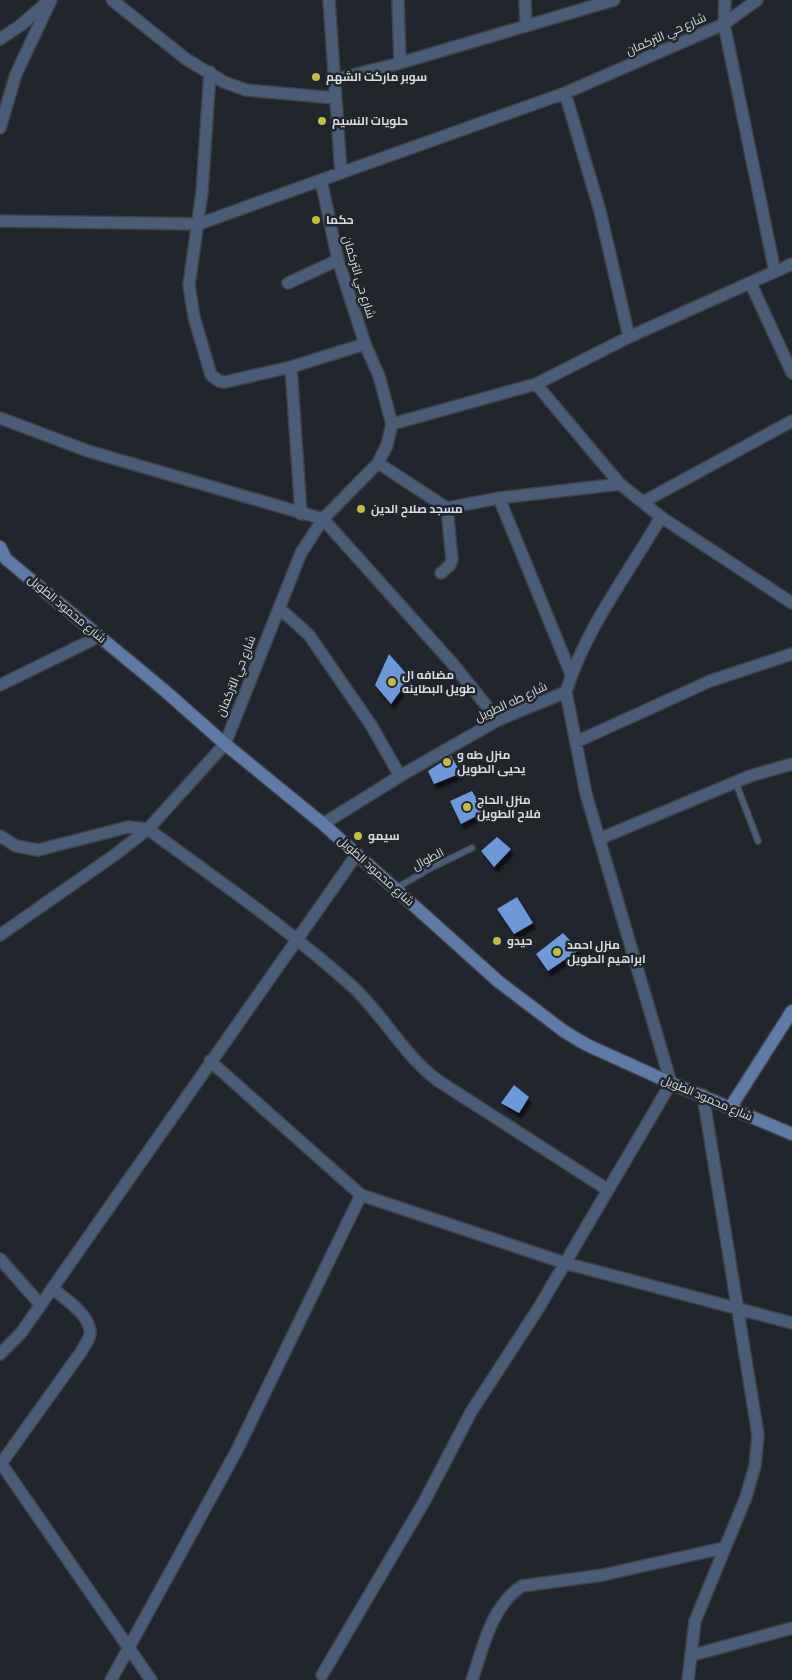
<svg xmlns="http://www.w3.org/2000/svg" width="792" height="1680" viewBox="0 0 792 1680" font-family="Manrope,Cairo,sans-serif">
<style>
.building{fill:#6c99d9;filter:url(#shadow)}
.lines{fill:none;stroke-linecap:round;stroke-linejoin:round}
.lane-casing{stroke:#3e4349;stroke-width:8}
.street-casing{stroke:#3e4349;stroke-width:14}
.secondary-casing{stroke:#3e4349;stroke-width:15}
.lane{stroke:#4a5d77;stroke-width:5.5}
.street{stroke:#4a5d77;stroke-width:11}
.secondary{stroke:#5e7ba5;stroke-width:12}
.poi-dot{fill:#c1be40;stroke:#21262c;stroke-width:2}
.labels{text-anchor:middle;stroke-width:5;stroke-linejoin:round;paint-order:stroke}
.street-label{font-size:12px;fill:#d7dbdf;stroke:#21262c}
.poi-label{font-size:12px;font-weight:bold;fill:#d7dbdf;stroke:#21262c;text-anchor:start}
</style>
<defs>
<filter id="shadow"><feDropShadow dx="3" dy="5.5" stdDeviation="1" flood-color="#0009"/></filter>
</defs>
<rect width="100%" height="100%" fill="#21262c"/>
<path class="building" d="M389,654L410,678L391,704L375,685Z
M451,756L461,773L434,784L428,771Z
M472,791L484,812L461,824L450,801Z
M497,837L511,849L494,867L481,851Z
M517,897L533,923L514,934L497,909Z
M563,933L579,950L548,971L536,954Z
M514,1085L529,1097L519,1113L501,1103Z"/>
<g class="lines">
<defs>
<path id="lane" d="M736,783L758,841
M395,889L429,869L472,848"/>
<path id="street" d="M112,0L186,59L224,82L246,90L335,98
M329,0L341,173
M398,0L400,63
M525,0L526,25
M725,0L724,24L775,272
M0,39L21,25L46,3
M210,72L202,192L189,285L194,317L211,375L219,381L225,382L291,367L365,344
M333,80L400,63L614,0
M565,93L600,211L629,337
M0,128L16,74L51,0
M0,221L199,224L321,180
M288,283L338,260
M751,284L792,373
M291,367L301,514
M536,384L620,484L661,517L792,603
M0,418L88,451L323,519L452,663L498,720
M392,424L536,384L629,337L792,264
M378,463L447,508L499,498L620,484
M499,498L571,674
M643,502L792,421
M441,573L450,565L452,560L447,508
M279,608L309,635L371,725L400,776
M0,685L100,636
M576,742L710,681L792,654
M323,824L400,776L498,720L566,692C584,631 629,572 661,517
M0,836L16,846L38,850L128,827L148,829C217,880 289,929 353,987C383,1015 404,1055 437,1080L608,1190
M599,839L750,776L792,764
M0,935L116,854L148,829L225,744L301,553L323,519L378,463L387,445L392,424L379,376L365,344L338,260L321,180L565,93L724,24L757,0
M210,1061L361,1195L565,1263L792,1323
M0,1259L40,1304
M0,1354L21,1333L357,854
M0,1462L151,1680
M0,1465L81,1352C84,1346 89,1340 90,1334C92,1316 64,1298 52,1288
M693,1655L792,1628
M322,1675L424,1502L471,1412L538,1309L671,1083L586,794L566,692
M111,1680L236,1452L361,1195
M472,1680C483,1648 491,1606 522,1586L603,1575L723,1548
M688,1680L695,1621L746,1497L755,1466L758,1435L703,1095"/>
<path id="secondary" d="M0,547L6,559L164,690L225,744L323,824L499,982L565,1032L587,1045L671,1083L792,1134
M730,1108L792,1011"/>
</defs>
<use href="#lane" class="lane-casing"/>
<use href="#street" class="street-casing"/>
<use href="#secondary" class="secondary-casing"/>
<use href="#lane" class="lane"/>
<use href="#street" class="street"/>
<use href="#secondary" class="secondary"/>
</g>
<g class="poi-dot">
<circle cx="316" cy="77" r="5"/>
<circle cx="322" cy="121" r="5"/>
<circle cx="316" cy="220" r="5"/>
<circle cx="361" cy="509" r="5"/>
<circle cx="392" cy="682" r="5"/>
<circle cx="447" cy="762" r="5"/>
<circle cx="467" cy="807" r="5"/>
<circle cx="358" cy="836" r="5"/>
<circle cx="497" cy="941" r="5"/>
<circle cx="557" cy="952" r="5"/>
</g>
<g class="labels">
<g class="street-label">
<text transform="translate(666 34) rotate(-24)" y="4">شارع حي التركمان</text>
<text transform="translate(359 277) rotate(73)" y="4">شارع حي التركمان</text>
<text transform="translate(67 609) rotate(40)" y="4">شارع محمود الطويل</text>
<text transform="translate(236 676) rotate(-68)" y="4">شارع حي التركمان</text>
<text transform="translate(511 702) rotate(-25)" y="4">شارع طه الطويل</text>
<text transform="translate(428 859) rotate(-28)" y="4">الطوال</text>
<text transform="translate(376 871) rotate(42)" y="4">شارع محمود الطويل</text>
<text transform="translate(707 1098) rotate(23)" y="4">شارع محمود الطويل</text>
</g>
<g class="poi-label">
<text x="326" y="81">سوبر ماركت الشهم</text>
<text x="332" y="125">حلويات النسيم</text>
<text x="326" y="224">حكما</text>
<text x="371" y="513">مسجد صلاح الدين</text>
<text x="402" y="679">مضافه ال<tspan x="402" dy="14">طويل البطاينه</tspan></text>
<text x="457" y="759">منزل طه و<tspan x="457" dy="14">يحيى الطويل</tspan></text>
<text x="477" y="804">منزل الحاج<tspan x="477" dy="14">فلاح الطويل</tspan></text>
<text x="368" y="840">سيمو</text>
<text x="507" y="945">حيدو</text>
<text x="567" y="949">منزل احمد<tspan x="567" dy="14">ابراهيم الطويل</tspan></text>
</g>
</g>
</svg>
